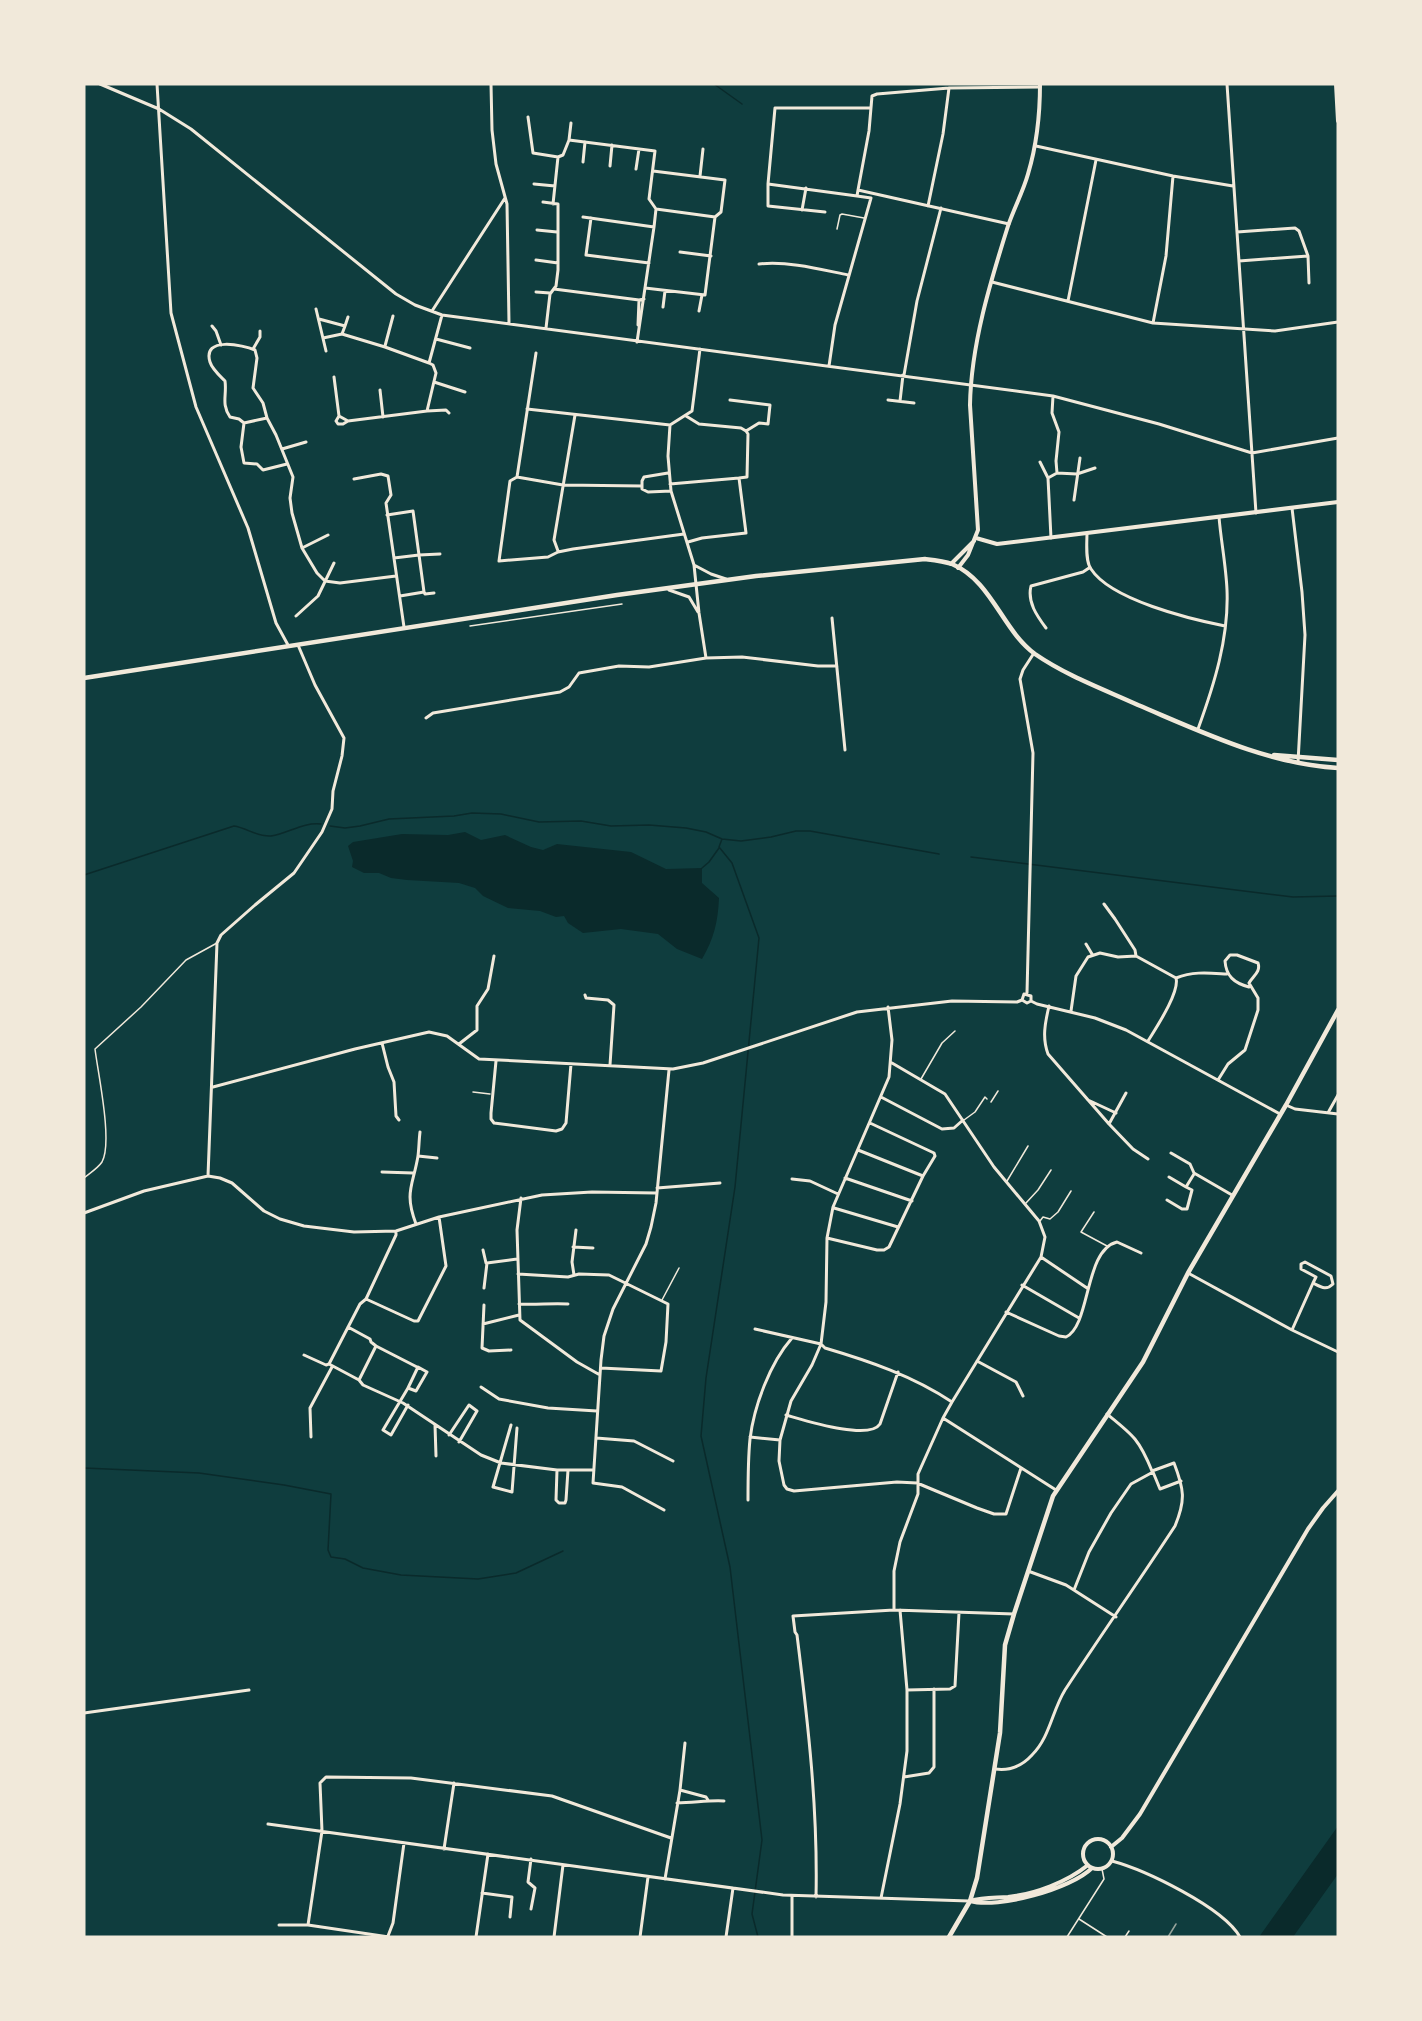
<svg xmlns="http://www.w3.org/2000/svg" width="1422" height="2021" viewBox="0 0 1422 2021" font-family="'PT Sans',sans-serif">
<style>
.water{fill:#0a2a2b}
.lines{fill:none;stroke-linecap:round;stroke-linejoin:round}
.stream{stroke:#0a2a2b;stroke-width:1.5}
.service{stroke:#f1e9da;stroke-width:1.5}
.minor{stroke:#f1e9da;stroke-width:3}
.tertiary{stroke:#f1e9da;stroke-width:4}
.secondary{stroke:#f1e9da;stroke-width:4}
.primary{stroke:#f1e9da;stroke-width:4.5}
.rail{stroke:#97a49c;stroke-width:1.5}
</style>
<rect width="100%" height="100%" fill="#0f3d3e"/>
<path class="water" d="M465,832L481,840L505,835L531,847L543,850L557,844L631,852L666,869L702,868V883L719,898C718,921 714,939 702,959L677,949L658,934L621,929L583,933L568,923L564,916L556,917L540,911L508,908L483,896L475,888L459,883L407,880L391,878L379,873H364L352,867L353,861L348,846L353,842L402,834L448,835Z
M1338,1826V1874L1293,1937H1259Z"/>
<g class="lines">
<path class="stream" d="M714,84L742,104
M330,826L345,828L360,826L389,819L454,816L472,813L501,814L539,822L581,821L611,826L649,825L686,828L706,832L722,839L741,841L771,837L796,831H810L939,854
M722,839L719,847L732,863L759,938L735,1187L706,1378L701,1436L730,1567L762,1840L752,1914L758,1937
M971,857L1293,897L1338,896
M702,868L709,862L719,848
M84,875L234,826C247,828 257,837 271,836C289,833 303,822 321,824
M84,1468L199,1473L284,1485L331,1494L328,1550L331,1557L345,1559L363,1568L401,1575L478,1579L516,1573L563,1551"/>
<path class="service" d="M837,229L840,215L842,214L864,218
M470,626L622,604
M921,1079L942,1043L955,1031
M473,1092L490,1094
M991,1102L998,1091
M964,1120L975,1112L985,1097L987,1099
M84,1178C90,1173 98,1168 102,1162C113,1142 98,1074 95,1049L141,1007L186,960L217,943
M1007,1181L1028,1146
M1026,1203L1038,1190L1051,1170
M1094,1212L1081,1232L1107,1246
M1040,1221L1043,1217L1050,1219L1058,1212L1071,1191
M662,1300L679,1268
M1079,1919L1107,1937
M1067,1937L1104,1879L1102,1869
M1125,1937L1129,1931"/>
<path class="minor" d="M100,84L159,109L191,129L396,294L415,305L442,315L1053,396L1159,424L1252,453L1338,438
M157,84L171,313L196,407L248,528L276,623L288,645
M491,84L492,130L496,164L507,204L509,323
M1227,84L1256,513
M528,117L533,153L558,157
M569,140L571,123
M1036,146L1173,176L1233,186
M558,157L563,155L569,140L655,151L649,199L656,209L654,227L637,342
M583,162L585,142
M610,166L612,145
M636,169L639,149
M700,176L703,149
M534,184L555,186
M768,184L857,196
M858,190L869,131L872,96L877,94L949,88L1040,87
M858,190L1009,224
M858,190L857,196L871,198
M543,202L558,204V270L556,286L550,294L546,328
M553,204L558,157
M928,206L943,134L949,88
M656,209L715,217
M802,210L806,188
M825,212L768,206V184L775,108H871
M583,217L654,227
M591,218L586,255L649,263
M537,230L557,232
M1237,232L1295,228L1299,231L1308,256L1309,283
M680,252L711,256
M536,260L558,263
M1239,261L1308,256
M759,264C789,261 819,269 848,275
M992,282L1153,323L1275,331L1338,322
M645,288L705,295L715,217L721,212L725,180L653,171
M554,289L639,300L644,299
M536,292L550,293
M1068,301L1096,160
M663,307L665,291
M316,309L326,351
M432,311L505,198
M699,311L702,295
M319,319L345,326L342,334
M1153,323L1166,256L1173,176
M638,325L639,300
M212,326L216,331L221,345
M345,326L348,317
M323,338L342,334L385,347L429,363
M436,339L470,348
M385,346L393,316
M253,349L260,337V331
M700,349L692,411L670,425L668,456L671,491L694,565L699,613L706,658
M536,353L517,477L510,481L499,561L548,557L558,552L573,549L684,534
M829,366L835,325L871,198
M904,375L917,301L941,208
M334,377L339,416
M434,382L465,392
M380,390L383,417
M730,400L770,405L768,424L759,423L746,431
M888,400L914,403
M900,401L903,375
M527,409L670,425
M427,411L446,410L449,413
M686,416L699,424L741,428L746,431L748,434L747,477L739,478L746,533L702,538L688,542
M348,421L343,424H338L336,421L339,416L348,421L427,411L436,373L433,365L429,363L442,315
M244,423L267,418
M282,449L306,442
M1040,462L1048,478
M287,464L263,470L257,464L244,463L241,447L244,423L239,419L230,417C221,404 227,395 225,381C220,376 212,369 210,362C202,336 243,345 255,350L257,358L253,388L263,403L267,418L276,435L293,477L290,498L292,513L302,548L317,573L325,581L340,583L396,576
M668,473L644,477L642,481V489L648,492L671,491
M1057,473L1077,474L1095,468
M517,477L563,485L642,486
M354,479L381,474L388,476L391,495L386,503L404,627
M670,484L739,478
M1074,500L1080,458
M1292,508L1302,592L1305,635L1298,762
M387,515L413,511L419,555L440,554
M1087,533C1087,543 1085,561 1091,569C1111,600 1190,619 1225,626
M1051,538L1048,478L1057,473L1056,461L1059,432L1052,413L1053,396
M302,548L328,535
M558,551L554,540L575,415
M394,558L419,555L424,592L400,596
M694,565L711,574L726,579
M669,590L689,597L698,612
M424,592L425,594L434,593
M296,616L318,596L334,563
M832,618L845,750
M1046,628C1037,616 1027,602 1031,586L1083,572L1089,568
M426,718L433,713L560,692L569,687L579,673L619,666L649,667L706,658L742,657L818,666H837
M1198,729C1214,685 1229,638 1227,590C1226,566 1221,541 1219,517
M1104,904L1115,919L1135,950L1136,956
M1086,944L1092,954
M1176,978C1194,971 1209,973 1227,974
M1027,993L1033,753L1020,679L1023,670L1034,653
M585,995L586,998L608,1000L614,1005L610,1065
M1031,1001L1037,1004L1095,1018L1126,1030L1280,1114
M1049,1006C1045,1023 1042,1038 1048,1054L1109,1124L1133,1149L1148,1159
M888,1007L892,1040L889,1077L833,1207L827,1238L826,1302L821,1344L812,1365L791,1401L780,1440L779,1461L784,1485L787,1489L794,1491L897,1482L917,1483L977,1508L994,1514H1006L1021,1468
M1071,1011L1076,976L1088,957L1100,953L1118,957L1136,956L1176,978C1180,992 1156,1028 1148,1041
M382,1043L388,1067L394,1082L396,1116L399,1120
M459,1044L477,1030V1006L488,989L494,956
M496,1061L491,1113V1119L494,1123L556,1131L562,1129L566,1123L571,1064
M892,1063L945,1094L994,1167L1039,1221L1045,1237L1041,1257L952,1402
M1218,1080L1228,1064L1245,1050L1258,1010V998L1249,983C1253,976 1261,972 1258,963L1237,955H1230L1225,961C1226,976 1234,983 1249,987
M213,1087L355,1049L429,1032L447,1036L479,1059L673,1069L703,1063L857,1012L952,1001L1017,1002L1022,1000L1027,1003L1031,1001V996L1024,994L1022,1000
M881,1097L942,1129L954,1128L963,1120
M1088,1100L1116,1113
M1286,1105L1295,1109L1338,1114
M1329,1111L1338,1095
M1109,1124L1126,1093
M858,1150L923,1176
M1171,1153L1190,1164L1194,1173L1232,1195
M418,1156L437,1158
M382,1172L413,1173
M208,1176L217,943L221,935L255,905L294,873L322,832L332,809L333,791L342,756L344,738L315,685L298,645
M1169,1177L1186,1187L1194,1174
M845,1178L912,1201
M792,1179L810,1181L838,1194
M657,1188L720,1183
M521,1198L517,1230L520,1320L577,1362L600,1375
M1167,1200L1182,1209H1187L1192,1190L1186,1187
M834,1208L898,1227
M84,1213L144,1191L208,1176L220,1178L232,1183L264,1211L280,1219L304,1226L354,1232L396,1231L439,1217L542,1195L592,1192L656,1193
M416,1224C404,1192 413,1186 418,1156C419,1148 419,1140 420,1132
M827,1238L877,1250H884L889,1247L923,1176L935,1156L934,1153L870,1123
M573,1247L593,1248
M483,1250L486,1263
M1041,1257L1087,1288
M1188,1273L1292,1330L1338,1352
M518,1274L568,1277L579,1274L609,1275L668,1304L666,1342L661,1371L601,1368
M574,1275L572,1262L576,1230
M1022,1285L1079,1318
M484,1288L487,1263L517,1259
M366,1299L414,1321H418L446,1266L439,1217
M519,1304C536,1305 551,1303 568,1304
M484,1305L482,1348L489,1351L511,1350
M1006,1312L1059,1336L1066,1337C1091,1325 1084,1250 1117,1242L1141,1253
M483,1324L519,1315
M348,1327L370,1339L371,1342L376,1346L359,1380
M755,1329L821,1344L825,1348C869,1361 913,1376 952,1402L943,1418L1056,1490
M1292,1330L1313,1283C1321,1287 1326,1291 1333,1284L1331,1276L1305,1262L1301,1264V1269L1316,1277L1313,1283
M376,1346L417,1367
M304,1355L326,1365L329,1364L359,1380L363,1385L403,1403L481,1455L501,1463L557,1470H594
M977,1361L1016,1382L1023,1396
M329,1364L360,1304L366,1299L396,1235V1231
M481,1387L499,1399L548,1408L597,1411
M408,1405L391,1435L383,1430L408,1388L416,1391L427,1372L418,1367L408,1388
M786,1415C804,1420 869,1441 880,1424L898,1372
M435,1425L436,1456
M511,1425L493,1487L512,1492L517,1428
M449,1435L469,1405L477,1411L459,1442
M311,1437L310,1408L332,1367
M750,1437L780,1440
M596,1438L634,1441L673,1461
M557,1470L556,1500L559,1503H565L566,1500L568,1470
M1153,1472L1160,1489L1181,1481
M748,1500C748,1480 748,1459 750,1439C754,1406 770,1363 792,1338
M664,1510L622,1487L593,1483L601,1360L604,1336L613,1309L646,1244L651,1227L656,1203L669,1070
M1028,1571L1066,1585L1116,1617
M1074,1590L1089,1552L1111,1513L1131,1484L1153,1472
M894,1610V1571L900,1542L918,1494V1474L943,1418
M907,1690L950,1689L955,1686L959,1613
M84,1713L249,1690
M995,1769C1009,1771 1022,1766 1032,1755C1050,1737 1052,1711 1065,1690C1101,1635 1139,1581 1175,1526C1186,1500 1184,1489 1174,1463L1152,1471C1139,1439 1133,1435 1107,1414
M904,1777L929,1773L934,1767V1689
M680,1790L706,1797L708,1800
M677,1803C694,1803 708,1800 724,1801
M268,1824L783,1895L969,1901
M444,1849L454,1783
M531,1859L528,1882L535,1888L531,1909
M1112,1861C1145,1870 1223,1907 1240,1937
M665,1879L680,1790L685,1743
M482,1893L512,1897L510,1917
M816,1897C818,1809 808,1723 797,1635L795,1632L793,1616L894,1610L1014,1614
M881,1898L900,1804L907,1751V1690L900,1610
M279,1925H308L389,1937
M308,1925L322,1831L320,1783L326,1777L411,1778L552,1796L671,1838
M388,1936L393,1923L404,1843
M476,1937L488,1854
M554,1937L563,1865
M640,1937L648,1877
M726,1937L733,1888
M792,1937V1896"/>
<path class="tertiary" d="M976,538L997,544L1338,502
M951,564L974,541
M958,568L968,555L978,530L970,405C971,345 990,283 1008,226C1014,208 1023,192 1028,174C1037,144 1040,115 1040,84
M1083 1854a15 15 0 1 1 30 0a15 15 0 1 1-30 0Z
M1111,1847L1122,1838L1140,1814L1308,1529L1323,1508L1338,1491
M970,1901C998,1909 1071,1889 1092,1868
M970,1901C983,1897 995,1898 1008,1897C1035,1894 1067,1882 1088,1865"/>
<path class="secondary" d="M1336,84L1338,121"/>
<path class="primary" d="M84,678L617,595L756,576L925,559C934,560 944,561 952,564C992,581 1002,630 1035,654C1067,676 1103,689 1138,705C1202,732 1268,764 1338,768
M1274,755L1338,760
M949,1937L970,1901L977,1878L1000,1733L1005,1645L1014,1614L1053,1496L1143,1362L1188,1273L1286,1105L1338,1010"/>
<path class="rail" d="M1168,1937L1176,1924"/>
</g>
<rect width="1422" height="2021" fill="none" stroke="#f1e9da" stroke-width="171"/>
</svg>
